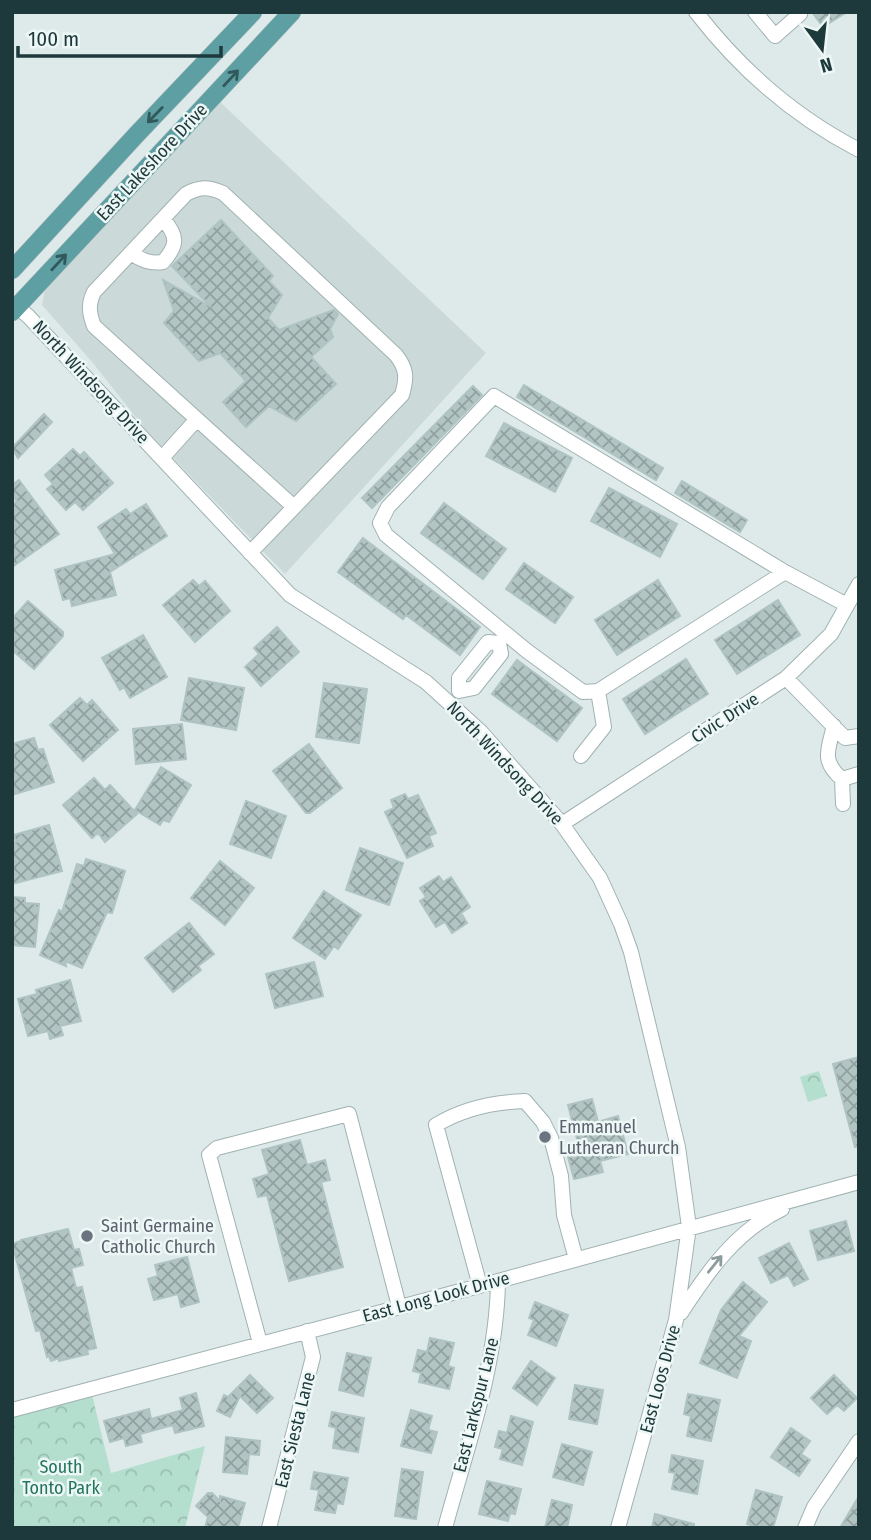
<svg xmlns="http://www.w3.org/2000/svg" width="871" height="1540" viewBox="0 0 871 1540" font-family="'Fira Sans Condensed',sans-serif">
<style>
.built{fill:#cbdad8}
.park{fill:url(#park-crowns)}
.building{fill:url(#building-cross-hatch);stroke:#afc4c2;stroke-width:2}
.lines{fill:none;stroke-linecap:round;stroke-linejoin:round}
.minor-casing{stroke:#a0b1b1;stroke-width:16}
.major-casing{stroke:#bcc4c4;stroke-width:19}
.minor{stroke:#fff;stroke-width:14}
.major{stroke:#5e9fa4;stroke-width:18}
.oneway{stroke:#31585a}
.oneway2{stroke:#8e9c9d}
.worship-dot{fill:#6b7280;stroke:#edf7f5;stroke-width:2.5}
.labels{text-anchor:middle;stroke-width:5;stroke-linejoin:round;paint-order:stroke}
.street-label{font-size:18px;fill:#1e393b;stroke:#edf7f5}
.worship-label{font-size:18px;fill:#5b616d;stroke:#edf7f5;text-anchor:start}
.park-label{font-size:18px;fill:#25755e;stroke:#edf7f5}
</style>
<defs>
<pattern id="park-crowns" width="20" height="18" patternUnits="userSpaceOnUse" patternTransform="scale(1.75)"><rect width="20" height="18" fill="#b4decd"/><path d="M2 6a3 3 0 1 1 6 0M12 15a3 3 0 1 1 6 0" fill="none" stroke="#9abfb1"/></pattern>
<pattern id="building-cross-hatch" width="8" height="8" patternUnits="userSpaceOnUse" patternTransform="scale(1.75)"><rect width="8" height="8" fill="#b2c5c3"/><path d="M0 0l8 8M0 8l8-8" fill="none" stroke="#90a1a0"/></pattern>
</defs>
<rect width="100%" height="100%" fill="#ddeae9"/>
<path class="built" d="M219,101L486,353L285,574L145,429L93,363L42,305L45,289Z"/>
<path class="park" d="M819,1071L827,1096L808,1102L800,1077Z
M92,1395L111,1473L205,1446L185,1528H12V1417Z"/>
<path class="building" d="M812,12H847L823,27Z
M221,220L273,276L269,281L282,295L268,318L279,330L334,310L338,314L330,329L333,337L311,357L336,384L296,421L269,406L246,427L223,402L246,381L220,353L199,361L164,323L174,311L163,280L211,307L172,266Z
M524,385L663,468L656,480L517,397Z
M473,386L482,395L372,508L362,498Z
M44,414L52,422L18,458L12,448Z
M504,423L572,458L555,492L486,456Z
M73,449L80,456L84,452L113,483L83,510L75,502L66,510L47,489L53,484L45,475Z
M19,480L59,534L12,567V505L17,501L12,495V485Z
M682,481L747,520L740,532L675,493Z
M609,488L677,524L660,557L591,521Z
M444,503L506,549L483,579L421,533Z
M146,504L167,536L110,572L116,595L72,606L70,598L63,600L55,570L115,554L98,527L126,509L130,514Z
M363,538L480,627L460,655L406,615L403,619L338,572Z
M524,563L573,597L555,623L506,589Z
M193,580L199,586L205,581L230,611L195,642L163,605Z
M658,580L680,616L617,655L595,620Z
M778,600L800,635L737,674L715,640Z
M28,601L63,632V636L34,669L12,650V619Z
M277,627L299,652L261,686L245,667L259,654L254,648Z
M143,635L167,677L130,698L124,687L120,690L102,658Z
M686,659L708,694L645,734L623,699Z
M517,660L582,708L557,741L492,694Z
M189,678L244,688L236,730L181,720Z
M324,683L367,689L359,743L316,737Z
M80,698L87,705L92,700L118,730L83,761L50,725Z
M182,724L186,759L136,764L133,729Z
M34,738L38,750L43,749L54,782L12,795V744Z
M309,744L342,788L310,813H306L273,771Z
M161,767L191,785L169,822L163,820L160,825L135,810Z
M94,778L105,790L110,785L137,814L105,842L98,833L92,838L63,805Z
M405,794L408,799L418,795L436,833L429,836L433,846L407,858L385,812L394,808L391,800Z
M246,801L286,816L271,858L230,844Z
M49,825L62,871L12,884V843L16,842L14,835Z
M360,848L403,863L389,905L346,890Z
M86,859L125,871L112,913L107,912L82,968L65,961L66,966L40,955L59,910L62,912L77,864L84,866Z
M220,861L254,888L225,925L191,898Z
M439,876L443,882L451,877L470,907L461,913L467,923L452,933L445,922L436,927L420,901L426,897L420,888Z
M324,891L361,915L338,949L334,946L325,959L293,938Z
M12,897L25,898V903L39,904L35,947L12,945Z
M189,923L214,954L198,966L201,970L173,992L145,958Z
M314,962L323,996L275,1008L266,974Z
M70,980L81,1021L60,1026L63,1035L50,1039L48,1031L28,1036L18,999L37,994L36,990Z
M859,1057V1146L855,1147L833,1064Z
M592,1099L598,1122L618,1116L628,1154L600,1161L603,1172L574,1179L568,1157L581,1154L568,1105Z
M300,1140L307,1165L325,1160L330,1180L321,1182L343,1267L289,1281L267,1195L258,1197L253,1179L269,1174L262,1150Z
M846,1221L854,1251L818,1260L810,1231Z
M68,1229L74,1250L79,1249L83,1265L71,1268L76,1288L82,1287L96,1348L87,1350L88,1354L59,1361V1358L51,1361L49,1356L47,1357L40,1330L36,1331L12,1244L21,1241V1240Z
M789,1243L808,1279L794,1286L788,1275L771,1283L759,1258Z
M187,1257L199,1302L181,1307L178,1294L154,1300L148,1279L158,1276L155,1265Z
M743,1282L767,1302L739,1336L751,1341L737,1378L700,1363L721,1310Z
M535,1302L568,1315L556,1346L528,1335L534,1320L529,1318Z
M430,1338L454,1343L448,1366L454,1368L449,1389L419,1382L421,1373L413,1371L418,1350L427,1352Z
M347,1353L371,1358L363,1396L339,1390Z
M531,1361L555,1378L537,1405L513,1388Z
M250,1375L273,1398L257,1413L240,1396L230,1417L217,1411L224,1395L228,1397Z
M834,1375L857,1398L844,1411L837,1405L827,1414L811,1398Z
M575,1385L603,1390L597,1424L569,1419Z
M196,1393L204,1426L175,1433L173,1425L140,1434L142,1442L126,1446L124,1438L110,1442L104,1421L149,1409L151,1419L183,1410L180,1398Z
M688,1394L720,1400L711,1441L687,1436L691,1416L684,1414Z
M411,1410L432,1416L428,1430L437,1432L431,1453L401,1446Z
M332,1412L364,1418L358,1452L333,1448L336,1428L329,1426Z
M511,1416L533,1422L522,1465L500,1459L503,1449L495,1447L499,1431L507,1433Z
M791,1428L810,1441L801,1454L810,1460L799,1476L771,1457Z
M226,1437L260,1441L259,1455L249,1454L247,1474L223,1472Z
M562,1444L592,1452L583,1485L553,1477Z
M672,1455L703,1461L697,1494L672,1489L675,1473L669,1472Z
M402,1469L423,1472L416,1519L395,1516Z
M314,1472L348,1478L343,1504L337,1503L335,1513L315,1510L319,1490L311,1489Z
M487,1481L521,1489L515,1514L510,1513L508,1521L479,1514Z
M756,1490L782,1497L773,1528H761L747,1524Z
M208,1493H212L220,1501V1496L245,1503L238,1528H205L208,1517L196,1506Z
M859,1496V1528H840Z
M552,1500L572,1505L567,1528H545Z
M655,1514L694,1524V1528H652Z"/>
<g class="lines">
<defs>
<path id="minor" d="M696,12C740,69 795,117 859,150
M755,12L775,36L800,14L799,12
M131,253C141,260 150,264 163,262C178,245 178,236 163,219
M12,303L28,316L290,595L426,682L481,732L562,824L600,878L621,924L631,952L678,1147L689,1227L676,1320L618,1528
M162,458L197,419
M250,553L402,395C407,378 407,369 396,355L223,193C209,187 200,186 186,194L94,292C88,304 89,313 94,326L294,507
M488,642L499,643L501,654L474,688L459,691V678Z
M786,678L845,738L859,736
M598,691L583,692L527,651L386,535L380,523L388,507L494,396L785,572
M834,726C828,750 821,761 842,779L859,774
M581,756L604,727L598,691L785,572L847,605
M842,779L843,804
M562,824L786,678L831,634L859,584
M480,1286L436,1125C462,1109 494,1102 525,1101L543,1122L551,1138L561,1176L564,1215L576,1259
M681,1313C708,1271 736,1231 782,1209
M260,1343L209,1155L217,1148L349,1114L399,1306
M12,1410L498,1281L859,1182
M269,1528L313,1357L307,1331
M445,1528C467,1447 497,1365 498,1281
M805,1528L814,1507L859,1441"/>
<path id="major" d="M12,270L137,134L253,12
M12,312L292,12"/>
</defs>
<use href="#minor" class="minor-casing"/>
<use href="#major" class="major-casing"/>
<use href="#minor" class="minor"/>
<use href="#major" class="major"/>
</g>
<defs><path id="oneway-shaft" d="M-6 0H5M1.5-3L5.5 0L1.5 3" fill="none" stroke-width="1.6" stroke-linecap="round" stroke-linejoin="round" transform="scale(1.75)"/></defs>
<g class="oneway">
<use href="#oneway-shaft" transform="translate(231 78) rotate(-47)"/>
<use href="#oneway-shaft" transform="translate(155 115) rotate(134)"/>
<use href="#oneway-shaft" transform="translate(59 262) rotate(-47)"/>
</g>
<use class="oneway2" href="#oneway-shaft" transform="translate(715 1264) rotate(-51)"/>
<g class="worship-dot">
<circle cx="545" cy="1137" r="7"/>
<circle cx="87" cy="1236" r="7"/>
</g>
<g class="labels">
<g class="street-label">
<text transform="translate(152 162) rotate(-47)" y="6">East Lakeshore Drive</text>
<text transform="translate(91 382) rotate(47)" y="6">North Windsong Drive</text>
<text transform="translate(725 718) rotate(-33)" y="6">Civic Drive</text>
<text transform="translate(505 763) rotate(47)" y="6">North Windsong Drive</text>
<text transform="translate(436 1297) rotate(-15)" y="6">East Long Look Drive</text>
<text transform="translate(660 1379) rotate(-75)" y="6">East Loos Drive</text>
<text transform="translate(476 1405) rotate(-76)" y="6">East Larkspur Lane</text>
<text transform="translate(295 1430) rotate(-76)" y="6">East Siesta Lane</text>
</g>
<g class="worship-label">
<text x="559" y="1133">Emmanuel<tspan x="559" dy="21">Lutheran Church</tspan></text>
<text x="101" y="1232">Saint Germaine<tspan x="101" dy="21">Catholic Church</tspan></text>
</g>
<g class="park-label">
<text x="61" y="1473">South<tspan x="61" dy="21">Tonto Park</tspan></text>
</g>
</g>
<rect width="871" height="1540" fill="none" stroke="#1e393b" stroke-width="28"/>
<g transform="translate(822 49) rotate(165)" stroke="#edf7f5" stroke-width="5" paint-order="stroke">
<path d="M0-5L12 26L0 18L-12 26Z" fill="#1e393b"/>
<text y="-10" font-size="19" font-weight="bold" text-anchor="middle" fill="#1e393b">N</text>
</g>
<path d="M18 46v10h203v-10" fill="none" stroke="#1e393b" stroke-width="3.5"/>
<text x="28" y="46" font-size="21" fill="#1e393b" stroke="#edf7f5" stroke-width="5" paint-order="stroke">100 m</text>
</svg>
